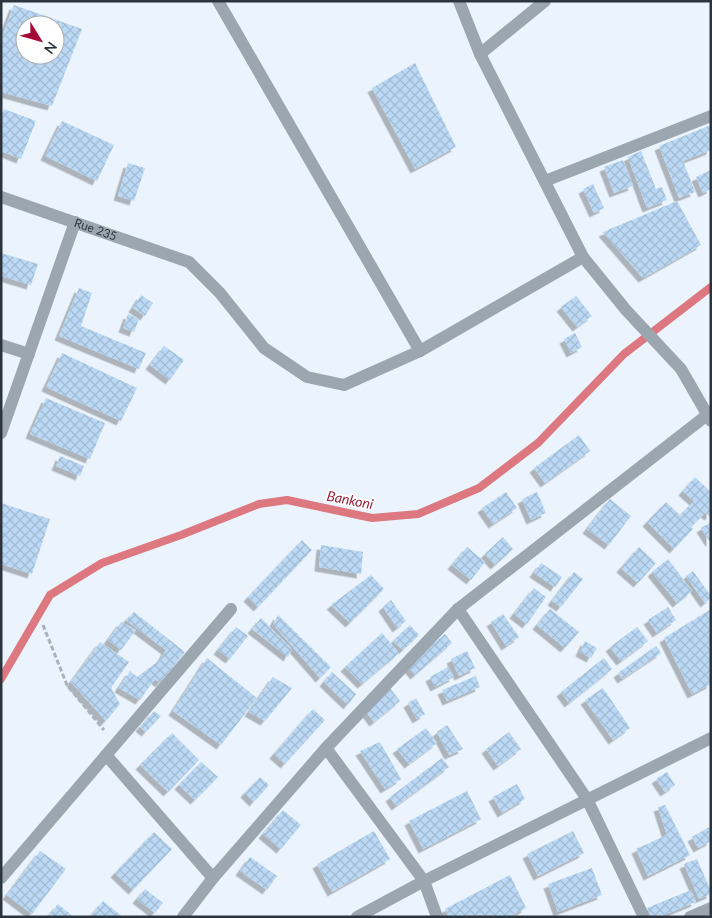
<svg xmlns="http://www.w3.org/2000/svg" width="712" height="918" viewBox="0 0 712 918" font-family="Lato,sans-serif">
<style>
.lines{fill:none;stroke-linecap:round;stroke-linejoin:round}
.stream{stroke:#dd7881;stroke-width:8}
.building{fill:url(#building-cross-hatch);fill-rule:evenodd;filter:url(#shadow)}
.path{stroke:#aab3bb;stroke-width:3;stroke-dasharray:5 2.5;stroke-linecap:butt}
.minor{stroke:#9ca6af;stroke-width:12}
.labels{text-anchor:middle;stroke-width:4;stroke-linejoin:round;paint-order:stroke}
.street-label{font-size:12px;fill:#2c353d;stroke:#fff}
.water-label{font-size:14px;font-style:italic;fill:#971e37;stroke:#fff}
</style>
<defs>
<pattern id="building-cross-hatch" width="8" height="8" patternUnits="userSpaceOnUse" patternTransform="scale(1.25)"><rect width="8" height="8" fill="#bbd9f5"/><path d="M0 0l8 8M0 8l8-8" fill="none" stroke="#a1bbd3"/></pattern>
<filter id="shadow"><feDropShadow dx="-4.5" dy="4.5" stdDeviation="0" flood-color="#0004"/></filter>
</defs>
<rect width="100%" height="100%" fill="#ebf4fd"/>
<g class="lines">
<path class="stream" d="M1,679L50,595L102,563L181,535L259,504L287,500L372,518L418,514L479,488L538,443L624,354L711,287"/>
</g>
<path class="building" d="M14,5L82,29L52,106L1,92V39ZM25,25H55V55H25Z
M415,63L456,147L415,169L372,88Z
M4,109L36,121L21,159L1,151V116Z
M62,121L114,145L97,181L45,156Z
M711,125V150L683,161L695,192L679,198L659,146Z
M641,151L656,189L662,187L667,200L647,208L628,157Z
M623,160L633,186L614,193L604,167Z
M128,163L145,168L134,201L118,196Z
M711,170V189L703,193L696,177Z
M593,184L604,208L594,213L583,189Z
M677,201L701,245L643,278L603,232Z
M1,253L38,264L31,285L1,276Z
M79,288L92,293L81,326L146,353L139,369L59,336Z
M141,295L153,303L145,316L133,308Z
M576,296L592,316L577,327L561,307Z
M128,314L139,319L134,332L123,328Z
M575,333L582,347L571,353L564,339Z
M164,346L184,360L170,380L150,365Z
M62,353L137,388L121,421L46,387Z
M46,398L105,423L90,459L30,434Z
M579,435L590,451L545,483L534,468Z
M60,456L84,466L80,476L56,466Z
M695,477L711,492V514L709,516L705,513L691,527L693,529L674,549L647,522L666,502L680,515L694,501L683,491Z
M506,492L517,508L493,524L482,508Z
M537,492L546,513L531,520L522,499Z
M610,499L631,516L609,545L587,529Z
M1,503L50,519L32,574L1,564Z
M711,522V541L710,542L701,528Z
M503,537L513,549L495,565L485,554Z
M302,540L312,550L258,607L248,597Z
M321,545L363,552L361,574L319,567Z
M467,547L485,562L471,580L452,565Z
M639,547L656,563L638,583L621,568Z
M668,559L692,591L677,603L652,572Z
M541,563L562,577L555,587L534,573Z
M693,571L711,596V598L705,603L686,576Z
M574,572L583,579L561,607L552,601Z
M371,575L384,589L350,623L331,605Z
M534,588L546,597L527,624L514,614Z
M391,600L406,621L397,628L383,607Z
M668,607L676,620L657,633L648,620Z
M550,609L579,632L565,648L537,625Z
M711,609V684L692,694L664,638Z
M134,612L185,652L160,683L155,679L140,700L119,688L130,671L137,677L160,660L166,650L126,620Z
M503,614L519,637L506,646L491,622Z
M278,615L331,667L320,678L273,624Z
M261,618L292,649L288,657L252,629Z
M121,622L136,630L121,650L108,640Z
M410,625L419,635L403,650L393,641Z
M236,627L248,636L230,659L218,650Z
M637,627L648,641L621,661L610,647Z
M382,633L399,653L362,684L345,667Z
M445,634L452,643L415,675L407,666Z
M585,641L597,648L591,658L580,652Z
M100,642L129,662L111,688L120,704L106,721L71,682Z
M656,646L661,653L622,679L618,673Z
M467,651L475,668L459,676L451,659Z
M207,658L257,698L221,745L173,711Z
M604,658L612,669L569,703L561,692Z
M448,667L454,677L435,687L430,677Z
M332,672L356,694L348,705L324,682Z
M476,676L480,687L447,701L442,690Z
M273,677L292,688L265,721L249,712Z
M390,688L400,701L374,722L364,709Z
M603,688L630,728L613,740L585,700Z
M416,698L425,714L417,719L408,703Z
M313,709L325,720L285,764L274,754Z
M154,711L161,716L146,732L140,727Z
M447,725L463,749L449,755L437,732Z
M426,728L437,743L409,764L397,749Z
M509,732L521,749L498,766L486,749Z
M172,733L199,760L168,792L140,765Z
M380,742L401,779L385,789L360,751Z
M442,758L449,767L396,806L390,797Z
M201,762L218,777L195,800L179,785Z
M667,772L675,785L665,792L656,779Z
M260,777L269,785L254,802L245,793Z
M517,784L525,799L502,813L493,797Z
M467,791L481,819L423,849L409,821Z
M665,805L690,855L648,876L636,849L667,835L658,807Z
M283,810L301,825L281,849L263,834Z
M709,827L711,841L698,848L692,837Z
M374,831L390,859L332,892L317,864Z
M573,831L584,853L538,876L527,854Z
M154,832L172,849L133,890L115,873Z
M40,851L66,869L32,914L7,895Z
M250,857L277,876L267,890L240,871Z
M697,859L711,891V894L699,899L684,864Z
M592,868L602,895L558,912L548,884Z
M510,875L526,908L510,917H449L445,909Z
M145,889L163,903L155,913L137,899Z
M691,890L696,902L659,917H651L647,908Z
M103,901L123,917H90Z
M58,904L74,917H48Z"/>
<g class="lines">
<path class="path" d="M43,625L67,685L104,730"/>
<g class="minor">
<path d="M218,1L420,351"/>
<path d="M459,1L480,54L583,257L626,310L681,369L711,421"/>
<path d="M480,54L545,1"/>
<path d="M545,181L711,116"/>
<path id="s1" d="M1,197L189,262L220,293L264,348L307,377L344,385L420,351L583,257"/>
<path d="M1,345L29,354"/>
<path d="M1,433L75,222"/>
<path d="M458,609L587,799L644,917"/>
<path d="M326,748L424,881L437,917"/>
<path d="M106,755L213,878"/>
<path d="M1,878L231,609"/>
<path d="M183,917L213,878L326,748L458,609L711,412"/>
<path d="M357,917L424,881L711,738"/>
<path d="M690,917L711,908"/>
</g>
</g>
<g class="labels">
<g class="street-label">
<text dy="4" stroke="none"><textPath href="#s1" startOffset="100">Rue 235</textPath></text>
</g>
<g class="water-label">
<text transform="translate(350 500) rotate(11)" y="5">Bankoni</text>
</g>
</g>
<rect width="712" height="918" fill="none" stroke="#2c353d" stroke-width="5"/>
<g transform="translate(40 40) rotate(127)"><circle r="24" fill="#ffffff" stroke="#abaeb1"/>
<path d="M0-4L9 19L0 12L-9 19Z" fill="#a50936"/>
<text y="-8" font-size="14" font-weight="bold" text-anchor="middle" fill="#2c353d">N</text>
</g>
</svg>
